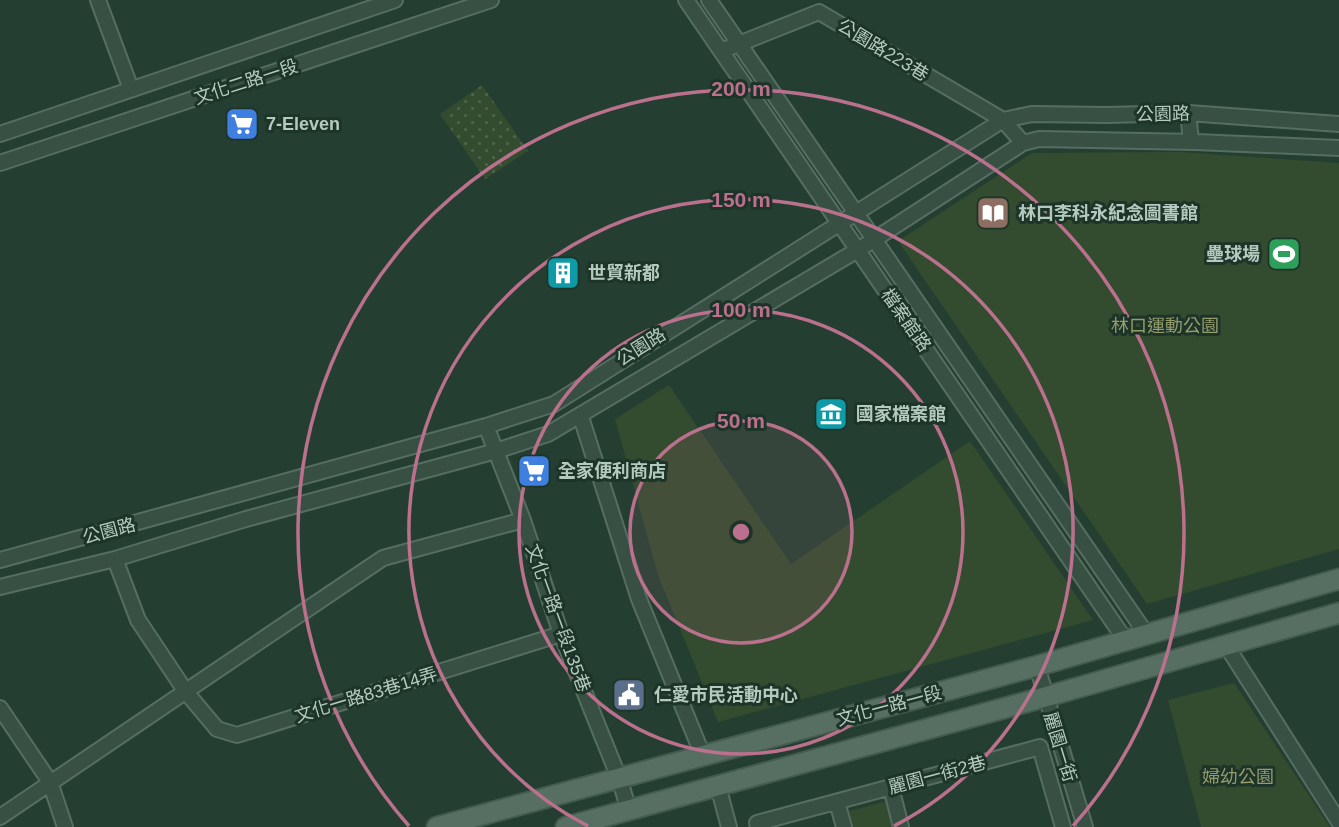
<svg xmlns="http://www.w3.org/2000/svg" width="1339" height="827" viewBox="0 0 1339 827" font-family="Arial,'Noto Sans TC',sans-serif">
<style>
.grass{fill:url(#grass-dots)}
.park{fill:#334b2e}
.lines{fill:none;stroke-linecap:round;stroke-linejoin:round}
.minor-casing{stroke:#566d61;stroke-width:18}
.major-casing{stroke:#445b4f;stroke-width:23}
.minor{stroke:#384f43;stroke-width:14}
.major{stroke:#566f62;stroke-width:19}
.ring{fill:none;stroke:#bb718d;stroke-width:3.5}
.labels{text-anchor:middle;stroke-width:6;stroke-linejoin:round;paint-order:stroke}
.street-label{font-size:18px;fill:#b4cabf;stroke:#1d3428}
.poi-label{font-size:18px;font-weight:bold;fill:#b4cabf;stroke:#1d3428;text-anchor:start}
.park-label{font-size:18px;fill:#959c6b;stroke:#1d3428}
.centre{fill:#bb718d;stroke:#1d3428;stroke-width:3.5}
.ring-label{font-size:21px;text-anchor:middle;font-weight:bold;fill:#bb718d;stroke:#1d3428;stroke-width:6;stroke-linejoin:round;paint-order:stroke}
</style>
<defs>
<pattern id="grass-dots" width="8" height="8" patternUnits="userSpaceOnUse" patternTransform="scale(1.75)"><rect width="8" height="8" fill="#334b2e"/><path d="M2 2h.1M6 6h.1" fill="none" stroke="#4e644a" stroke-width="1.8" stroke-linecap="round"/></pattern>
</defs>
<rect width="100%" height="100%" fill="#243f31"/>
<path class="grass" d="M482,85L528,151L485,179L440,114Z"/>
<path class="park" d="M1181,152L1339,163V549L1147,604L898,241L1032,153Z
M669,385L791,564L970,441L1093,620L718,722L658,575L615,419Z
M1234,683L1330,827H1201L1168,700Z
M887,801L894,827H853L849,811Z"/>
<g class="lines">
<defs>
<path id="minor" d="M98,0L131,89
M686,0L1126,641
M709,0L1147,635
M721,51L819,12L1003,120L1023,143
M1188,113L1191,141
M0,134L395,0
M0,163L491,0
M581,417L639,599L703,756
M486,426L523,520L561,634L619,778L629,810
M115,559L138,620L186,692L217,729L237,735L561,634
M0,560L486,426L554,404L1003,120L1032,114L1106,115L1188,113L1339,124
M0,587L115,559L246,519L496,451L548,434L861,248L1023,143L1039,139L1196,142L1339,148
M1226,645L1339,822
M1037,666L1085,827
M0,708L50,782L65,827
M718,786L729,827
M891,787L901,827
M837,802L844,827
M0,817L383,558L523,520
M758,827L757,823L1040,747L1063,827"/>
<path id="major" d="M437,827L1037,666L1339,579
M566,827L1045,697L1339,613"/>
</defs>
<use href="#minor" class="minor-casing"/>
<use href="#major" class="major-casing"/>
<use href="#minor" class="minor"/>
<use href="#major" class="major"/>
</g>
<circle cx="741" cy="532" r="111" fill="#bb718d" fill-opacity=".12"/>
<g class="ring">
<circle cx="741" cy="532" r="111"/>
<circle cx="741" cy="532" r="222"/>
<path d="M588 826A332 332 0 1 1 894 826"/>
<path d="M409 826A443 443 0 1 1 1073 826"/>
</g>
<defs>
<symbol id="supermarket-square" viewBox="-11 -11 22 22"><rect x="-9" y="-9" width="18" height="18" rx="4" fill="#3f7fe0" stroke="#1d3428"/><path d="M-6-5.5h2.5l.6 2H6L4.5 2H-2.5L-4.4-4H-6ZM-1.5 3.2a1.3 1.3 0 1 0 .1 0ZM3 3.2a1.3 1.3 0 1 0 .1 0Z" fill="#fff"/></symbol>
<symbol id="library-square" viewBox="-11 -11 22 22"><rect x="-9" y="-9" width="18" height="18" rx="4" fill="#8d6e63" stroke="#1d3428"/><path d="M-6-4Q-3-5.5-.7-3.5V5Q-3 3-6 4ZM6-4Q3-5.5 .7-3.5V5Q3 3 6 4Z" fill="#fff"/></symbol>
<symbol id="stadium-square" viewBox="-11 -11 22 22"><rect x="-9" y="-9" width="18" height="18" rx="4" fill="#2e9e5b" stroke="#1d3428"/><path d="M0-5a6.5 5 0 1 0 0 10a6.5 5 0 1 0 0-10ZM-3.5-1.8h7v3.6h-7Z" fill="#fff"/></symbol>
<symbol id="building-square" viewBox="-11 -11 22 22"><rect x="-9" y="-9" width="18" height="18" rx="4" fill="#0f9aa8" stroke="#1d3428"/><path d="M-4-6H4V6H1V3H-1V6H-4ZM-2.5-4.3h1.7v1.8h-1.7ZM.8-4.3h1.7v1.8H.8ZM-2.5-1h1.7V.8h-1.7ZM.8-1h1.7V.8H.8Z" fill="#fff"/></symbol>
<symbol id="museum-square" viewBox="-11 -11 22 22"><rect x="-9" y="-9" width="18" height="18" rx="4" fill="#0f9aa8" stroke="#1d3428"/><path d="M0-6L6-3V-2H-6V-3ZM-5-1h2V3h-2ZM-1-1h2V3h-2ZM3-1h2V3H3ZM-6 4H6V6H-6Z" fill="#fff"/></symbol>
<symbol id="civic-square" viewBox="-11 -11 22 22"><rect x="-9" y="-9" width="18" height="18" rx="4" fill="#5c6f8a" stroke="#1d3428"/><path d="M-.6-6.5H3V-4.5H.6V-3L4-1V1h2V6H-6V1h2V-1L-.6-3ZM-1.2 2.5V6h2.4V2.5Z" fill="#fff"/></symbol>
</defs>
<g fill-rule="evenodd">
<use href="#supermarket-square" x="223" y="105" width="38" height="38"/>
<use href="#library-square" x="974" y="194" width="38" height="38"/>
<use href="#stadium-square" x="1265" y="235" width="38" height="38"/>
<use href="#building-square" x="544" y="254" width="38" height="38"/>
<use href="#museum-square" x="812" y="395" width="38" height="38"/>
<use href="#supermarket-square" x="515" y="452" width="38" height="38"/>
<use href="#civic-square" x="610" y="676" width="38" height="38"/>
</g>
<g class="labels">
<g class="street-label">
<text transform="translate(883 50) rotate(31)" y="6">公園路223巷</text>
<text transform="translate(246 82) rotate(-18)" y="6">文化二路一段</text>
<text transform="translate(1163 114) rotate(-1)" y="6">公園路</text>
<text transform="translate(906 320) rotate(55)" y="6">檔案館路</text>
<text transform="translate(641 347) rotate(-32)" y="6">公園路</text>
<text transform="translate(109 531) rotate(-15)" y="6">公園路</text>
<text transform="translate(558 618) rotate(70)" y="6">文化一路一段135巷</text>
<text transform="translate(366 695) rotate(-17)" y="6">文化一路83巷14弄</text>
<text transform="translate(889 706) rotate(-15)" y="6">文化一路一段</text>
<text transform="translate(1060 747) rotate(73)" y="6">麗園一街</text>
<text transform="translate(937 775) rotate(-15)" y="6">麗園一街2巷</text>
</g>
<g class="poi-label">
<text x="266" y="130">7-Eleven</text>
<text x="1018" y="219">林口李科永紀念圖書館</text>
<text x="1260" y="260" text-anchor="end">壘球場</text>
<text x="588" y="279">世貿新都</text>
<text x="856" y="420">國家檔案館</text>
<text x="558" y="477">全家便利商店</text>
<text x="654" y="701">仁愛市民活動中心</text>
</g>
<g class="park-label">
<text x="1165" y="332">林口運動公園</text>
<text x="1238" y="783">婦幼公園</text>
</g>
</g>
<circle cx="741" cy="532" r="10" class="centre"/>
<g class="ring-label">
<text x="741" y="96">200 m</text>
<text x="741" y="207">150 m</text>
<text x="741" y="317">100 m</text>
<text x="741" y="428">50 m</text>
</g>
</svg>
